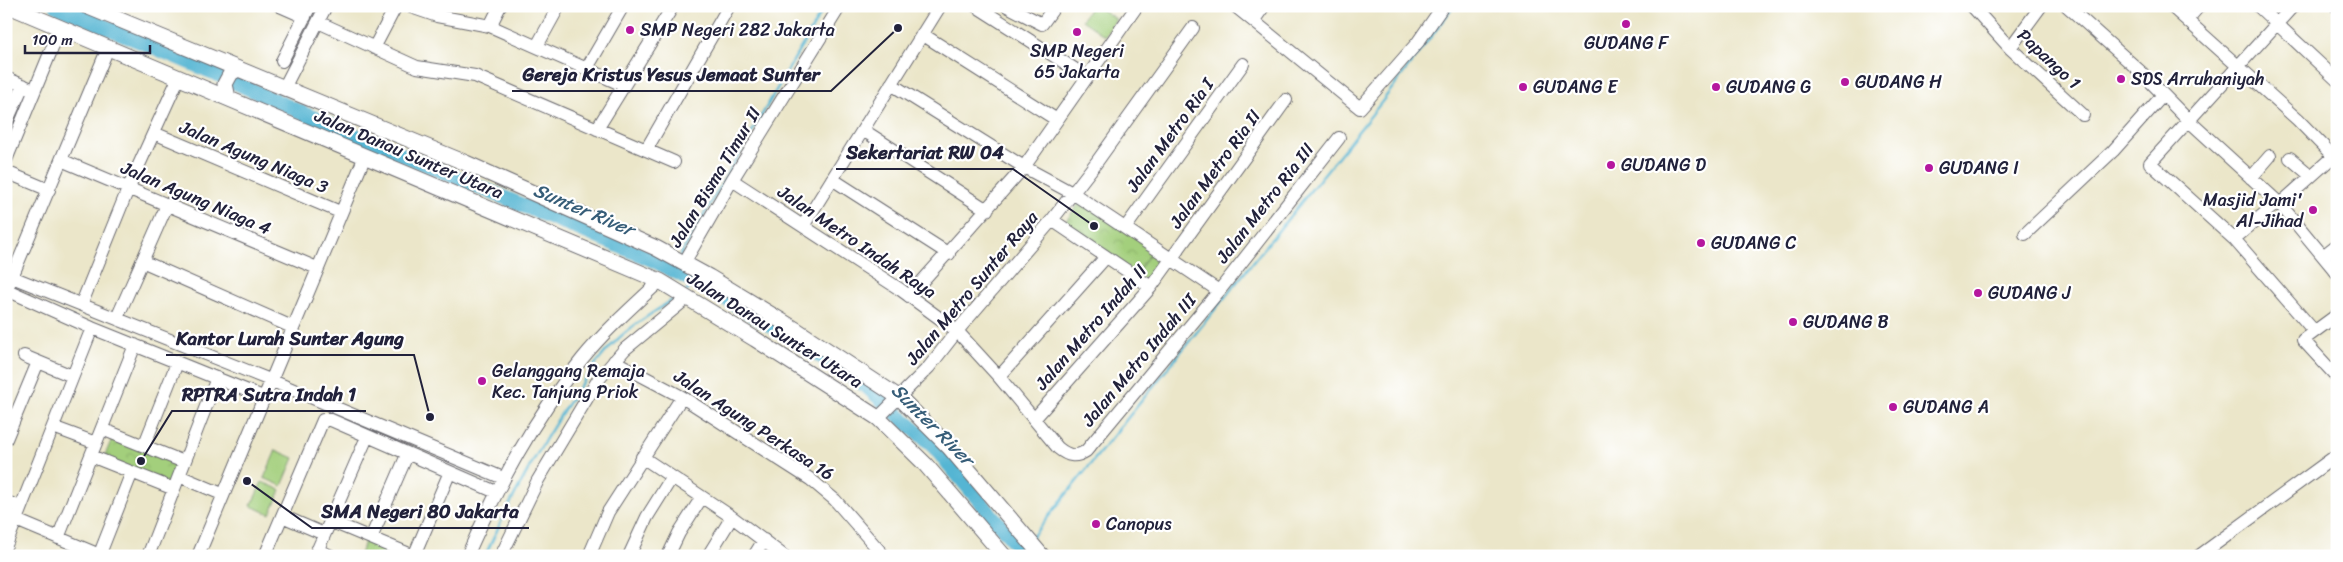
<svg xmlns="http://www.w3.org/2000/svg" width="2343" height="562" viewBox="0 0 2343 562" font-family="Sriracha,sans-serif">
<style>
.park{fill:url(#park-crowns);stroke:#62785c}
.pitch{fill:#a3cf7c;stroke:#62785c}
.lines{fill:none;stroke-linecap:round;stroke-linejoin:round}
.stream{stroke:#55b5d3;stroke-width:2.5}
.river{stroke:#55b5d3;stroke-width:15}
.minor-casing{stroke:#68676d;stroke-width:14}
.major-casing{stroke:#68676d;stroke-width:17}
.minor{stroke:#fff;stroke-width:12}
.major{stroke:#fff;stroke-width:15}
.poi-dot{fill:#b5179e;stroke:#fff;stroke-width:2}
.labels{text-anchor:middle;stroke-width:4.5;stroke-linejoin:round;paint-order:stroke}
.poi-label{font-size:18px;fill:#22223b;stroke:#fff;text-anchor:start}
.street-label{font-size:18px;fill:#22223b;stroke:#fff}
.water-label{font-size:19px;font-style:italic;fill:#365d78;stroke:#fff}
.leader{fill:none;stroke:#22223b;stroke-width:2}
.callout-dot{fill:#22223b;stroke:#fff;stroke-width:2}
.callout-label{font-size:19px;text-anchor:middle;font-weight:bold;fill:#22223b;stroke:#fff;stroke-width:4.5;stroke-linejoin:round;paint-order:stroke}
</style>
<defs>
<pattern id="park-crowns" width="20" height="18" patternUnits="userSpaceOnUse" patternTransform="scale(1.25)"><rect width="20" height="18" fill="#a3cf7c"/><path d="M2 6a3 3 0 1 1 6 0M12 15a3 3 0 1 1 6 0" fill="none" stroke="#8cb16c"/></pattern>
</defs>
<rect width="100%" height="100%" fill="#fff"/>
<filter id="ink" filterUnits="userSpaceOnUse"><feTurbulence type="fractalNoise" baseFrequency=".02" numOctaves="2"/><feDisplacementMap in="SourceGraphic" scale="10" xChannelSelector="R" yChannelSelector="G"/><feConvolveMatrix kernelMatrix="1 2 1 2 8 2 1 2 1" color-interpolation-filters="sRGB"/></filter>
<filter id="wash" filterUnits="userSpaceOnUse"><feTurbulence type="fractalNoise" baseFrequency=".0096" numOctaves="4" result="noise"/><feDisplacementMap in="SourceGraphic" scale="20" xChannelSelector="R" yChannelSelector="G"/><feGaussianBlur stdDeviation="1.12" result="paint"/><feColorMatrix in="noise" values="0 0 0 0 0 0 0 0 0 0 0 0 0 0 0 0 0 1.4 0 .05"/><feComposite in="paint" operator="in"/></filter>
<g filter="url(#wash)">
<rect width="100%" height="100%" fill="#ebe6c9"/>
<path class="park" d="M1081,200L1153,249L1136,274L1064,224Z
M113,437L178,465L169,486L104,457Z
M366,539L404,556H359Z"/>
<path class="pitch" d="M1091,6H1096L1116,19L1105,36L1082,20Z
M1153,249L1168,259L1151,284L1136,274Z
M276,450L294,458L282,486L264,478Z
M262,482L281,490L270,514L251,506Z"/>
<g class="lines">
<path class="stream" d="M275,101L278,93
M680,256L825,6
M686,291L697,283
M1032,537L1381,103L1454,6
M485,556C508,505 533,458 563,411C580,385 597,359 619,338C636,322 656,311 675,298"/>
<path class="river" d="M57,6L210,71L307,115L653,260L713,291L815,352L866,386L934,447L1026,556"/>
</g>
</g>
<g filter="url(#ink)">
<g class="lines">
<defs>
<path id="minor" d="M280,6L305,17
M408,6L437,16L490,26L623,85
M976,6L1087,77
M1007,6L1042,24L1055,6
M1235,6L1360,108L1418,42L1443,6
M1972,6L2010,48L2083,115
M2067,6L2142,73L2188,120L2280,204L2337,273
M2171,6L2298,120L2333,156
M2258,6L2337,80
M2293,6L2150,163L2234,239L2314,331
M2336,6L2337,7
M1254,20L1264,6
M2187,20L2199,6
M318,22L417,67L475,76L674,162
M490,26L500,6
M922,34L1057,120
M537,46L559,6
M374,48L396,6
M2010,48L2041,6
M282,61L310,6
M587,68L623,6
M6,78L29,88
M891,84L1024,167L1074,194L1219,291
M284,88L326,6
M6,123L23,85
M597,129L673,6
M863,130L987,210
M154,133L340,212
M646,150L729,6
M2290,158L2311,176
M6,160L60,29
M61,160L317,268
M6,172L49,190
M2251,178L2270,156
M832,179L949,254
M732,180L901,290L957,331L999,377L1058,448C1068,456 1075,458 1086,451L1219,291L1339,138
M2280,204L2337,153
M1052,220L1151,287
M803,226L940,6
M1126,227L1243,64
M2025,234L2113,151L2163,95
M2234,239L2278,202
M2323,256L2337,245
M142,261L292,327
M684,263L732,180L840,6
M12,277L270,380L503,478
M9,284L108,48
M7,290L92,328L263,397
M909,296L1024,167L1137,6
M82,303L128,189L179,77
M2337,315L2303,340L2337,377
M117,318L167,205
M24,356L72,376
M614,361L682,397L810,479L835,500L884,556
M999,377L1106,257
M878,418L929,367L957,331L1052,220L1096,163L1193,28
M1035,418L1151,287L1286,100
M53,427L96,443
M102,429L184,462
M6,439L38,362
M144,446L177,363
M91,456L174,489
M642,457L732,517L784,556
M179,476L222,494
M6,502L21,507
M282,516L324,534
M16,520L102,556
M330,521L414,556L449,474
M58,538L135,345
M371,538L407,455
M6,545L92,328
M317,550L331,556
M99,556L132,472
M148,556L217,378
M198,556L365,156
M265,556L323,420H331L496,492
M315,556L367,437
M467,556C498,486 533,419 582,359C605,331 633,306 660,281
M501,556L538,480L598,380L625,349L687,298
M589,556L608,512L682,397
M629,556L647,517L672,477
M668,556L679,533L702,497
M708,556L732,517
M754,556L764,540
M2199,556L2337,455"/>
<path id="major" d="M9,6L660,281L755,339L878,418L925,464L1004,556
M86,6L466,163L656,248L709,277L798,331L900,398L949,447L1042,556
M228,98L225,84L231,73L238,69"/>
</defs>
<use href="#minor" class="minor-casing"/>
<use href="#major" class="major-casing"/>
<use href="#minor" class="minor"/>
<use href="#major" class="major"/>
</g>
</g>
<g class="poi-dot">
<circle cx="1626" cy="24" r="5"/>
<circle cx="630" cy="30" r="5"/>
<circle cx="1077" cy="32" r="5"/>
<circle cx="2121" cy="79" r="5"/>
<circle cx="1845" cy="82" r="5"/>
<circle cx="1523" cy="87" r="5"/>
<circle cx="1716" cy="87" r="5"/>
<circle cx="1611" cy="165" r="5"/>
<circle cx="1929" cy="168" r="5"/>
<circle cx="2313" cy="210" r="5"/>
<circle cx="1701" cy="243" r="5"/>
<circle cx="1978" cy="293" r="5"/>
<circle cx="1793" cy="322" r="5"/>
<circle cx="482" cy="381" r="5"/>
<circle cx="1893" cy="407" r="5"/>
<circle cx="1096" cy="524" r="5"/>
</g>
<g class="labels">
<g class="poi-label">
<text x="640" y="36">SMP Negeri 282 Jakarta</text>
<text x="1626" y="49" text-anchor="middle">GUDANG F</text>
<text x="1077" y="57" text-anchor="middle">SMP Negeri<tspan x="1077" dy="21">65 Jakarta</tspan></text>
<text x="2131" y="85">SDS Arruhaniyah</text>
<text x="1855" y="88">GUDANG H</text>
<text x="1533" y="93">GUDANG E</text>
<text x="1726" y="93">GUDANG G</text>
<text x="1621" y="171">GUDANG D</text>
<text x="1939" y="174">GUDANG I</text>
<text x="2303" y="206" text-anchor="end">Masjid Jami'<tspan x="2303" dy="21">Al-Jihad</tspan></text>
<text x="1711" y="249">GUDANG C</text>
<text x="1988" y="299">GUDANG J</text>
<text x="1803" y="328">GUDANG B</text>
<text x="492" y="377">Gelanggang Remaja<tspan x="492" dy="21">Kec. Tanjung Priok</tspan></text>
<text x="1903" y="413">GUDANG A</text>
<text x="1106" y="530">Canopus</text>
</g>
<g class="street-label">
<text transform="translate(2049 59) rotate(43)" y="6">Papango 1</text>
<text transform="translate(1170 135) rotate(-54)" y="6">Jalan Metro Ria I</text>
<text transform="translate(409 154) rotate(23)" y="6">Jalan Danau Sunter Utara</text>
<text transform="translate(254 157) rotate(23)" y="6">Jalan Agung Niaga 3</text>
<text transform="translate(1215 169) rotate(-54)" y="6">Jalan Metro Ria II</text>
<text transform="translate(715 177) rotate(-59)" y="6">Jalan Bisma Timur II</text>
<text transform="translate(196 198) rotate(23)" y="6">Jalan Agung Niaga 4</text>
<text transform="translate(1265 203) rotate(-52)" y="6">Jalan Metro Ria III</text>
<text transform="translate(857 242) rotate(34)" y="6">Jalan Metro Indah Raya</text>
<text transform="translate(972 288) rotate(-50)" y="6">Jalan Metro Sunter Raya</text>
<text transform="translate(1091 327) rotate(-49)" y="6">Jalan Metro Indah II</text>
<text transform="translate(775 330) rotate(32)" y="6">Jalan Danau Sunter Utara</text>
<text transform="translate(1139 360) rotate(-50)" y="6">Jalan Metro Indah III</text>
<text transform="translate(754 425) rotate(33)" y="6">Jalan Agung Perkasa 16</text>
</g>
<g class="water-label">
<text transform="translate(584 209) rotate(23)" y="7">Sunter River</text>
<text transform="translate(933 424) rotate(45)" y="7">Sunter River</text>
</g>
</g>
<path class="leader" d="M898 28L831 91H512M1094 226L1013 169H836M430 417L414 355H166M141 461L172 411H366M247 481L312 528H529"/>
<g class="callout-dot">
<circle cx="898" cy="28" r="5"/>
<circle cx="1094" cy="226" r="5"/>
<circle cx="430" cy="417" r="5"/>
<circle cx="141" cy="461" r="5"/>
<circle cx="247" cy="481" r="5"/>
</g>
<g class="callout-label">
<text x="671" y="81">Gereja Kristus Yesus Jemaat Sunter</text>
<text x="925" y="159">Sekertariat RW 04</text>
<text x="290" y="345">Kantor Lurah Sunter Agung</text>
<text x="269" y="401">RPTRA Sutra Indah 1</text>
<text x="420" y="518">SMA Negeri 80 Jakarta</text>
</g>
<rect width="2343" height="562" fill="none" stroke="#fff" stroke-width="25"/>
<path d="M25 45v8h125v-8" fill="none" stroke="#22223b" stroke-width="2.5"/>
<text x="32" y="45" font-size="15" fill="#22223b" stroke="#ffffff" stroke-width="4" paint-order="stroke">100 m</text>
</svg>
